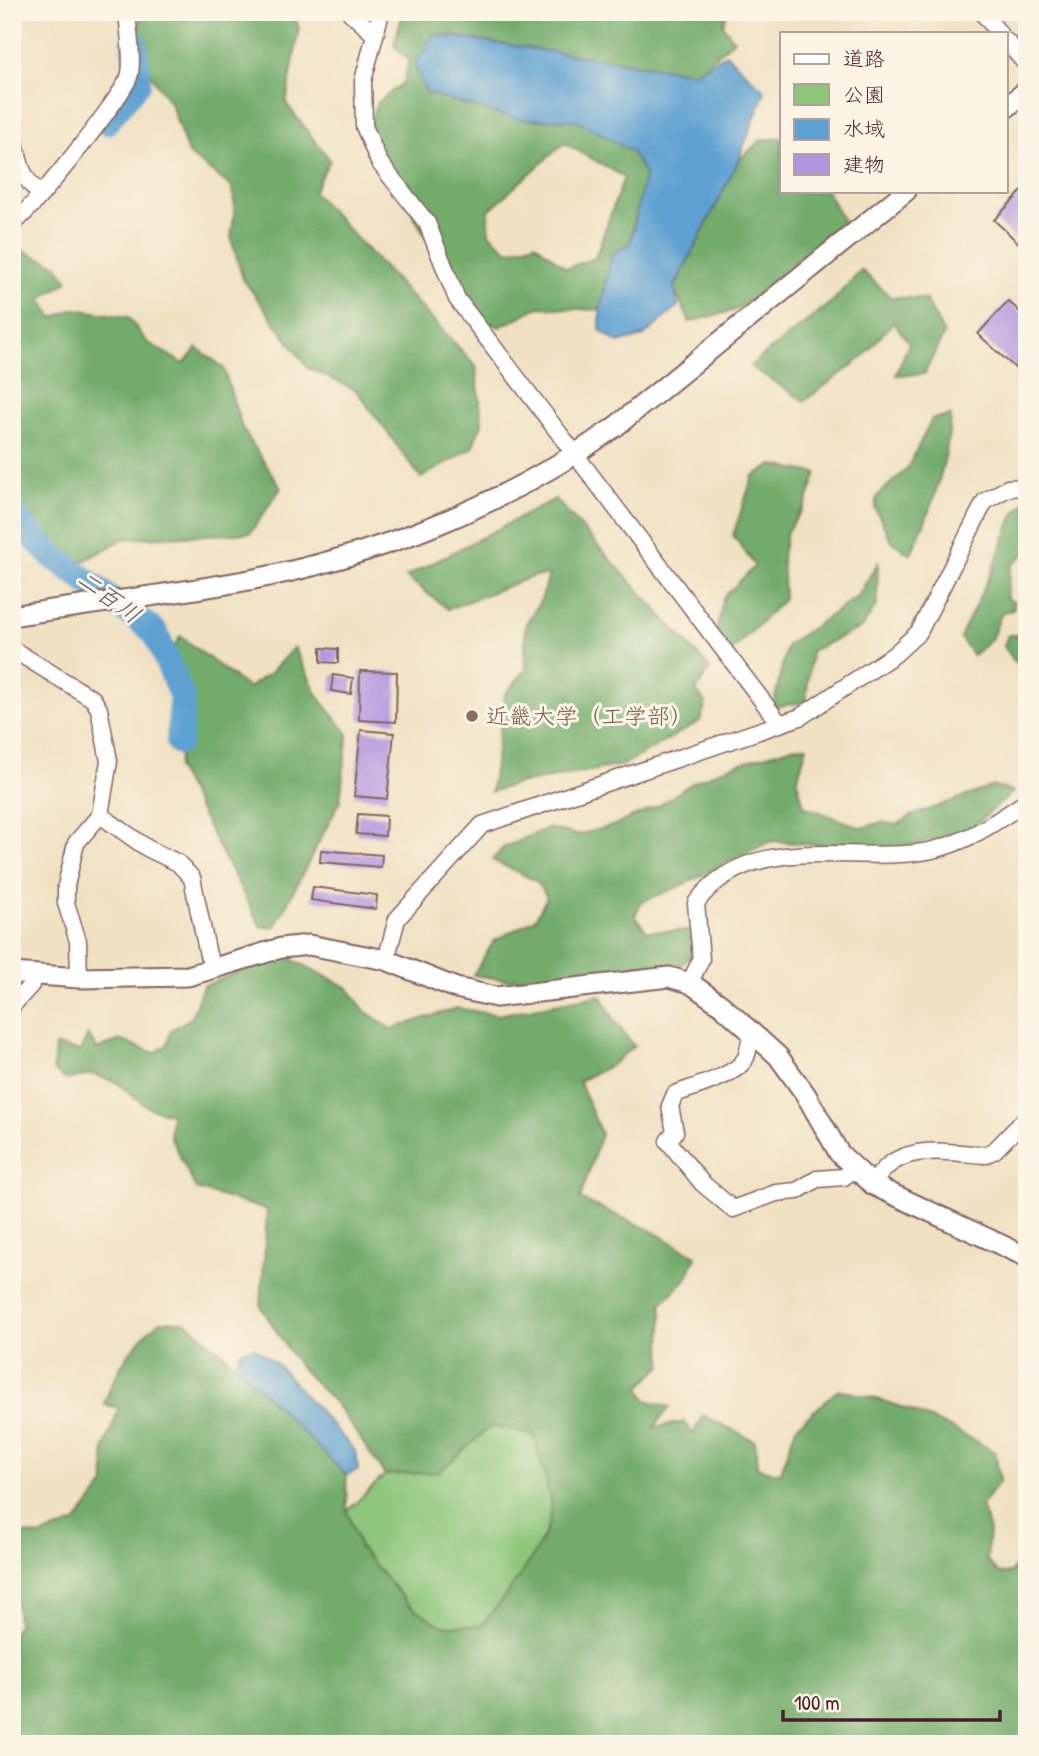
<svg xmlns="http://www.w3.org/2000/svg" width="1039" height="1756" viewBox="0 0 1039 1756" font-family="'Patrick Hand','Klee One',sans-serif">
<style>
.green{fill:#8dc67a;stroke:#6c7252;stroke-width:2}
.forest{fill:#72ab6a;stroke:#5e654a;stroke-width:2;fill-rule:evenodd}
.water{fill:#5da0d1;stroke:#54607e;stroke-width:2}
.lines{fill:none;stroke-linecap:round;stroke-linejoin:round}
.river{stroke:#5da0d1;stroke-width:26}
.building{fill:#b196df}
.minor-casing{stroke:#846360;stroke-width:19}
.tertiary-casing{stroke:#846360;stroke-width:23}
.minor{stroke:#fff;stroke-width:16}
.tertiary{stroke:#fff;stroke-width:19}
.education-dot{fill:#8d6e63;stroke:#fcf5e5;stroke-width:2.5}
.labels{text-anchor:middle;stroke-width:6;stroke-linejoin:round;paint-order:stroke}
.education-label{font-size:23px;fill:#785e54;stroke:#fcf5e5;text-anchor:start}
.water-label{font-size:24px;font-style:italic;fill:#52536d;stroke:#fcf5e5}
</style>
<rect width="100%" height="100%" fill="#fcf5e5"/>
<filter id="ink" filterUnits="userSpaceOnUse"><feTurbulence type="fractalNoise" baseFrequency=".0143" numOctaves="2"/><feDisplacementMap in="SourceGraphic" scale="14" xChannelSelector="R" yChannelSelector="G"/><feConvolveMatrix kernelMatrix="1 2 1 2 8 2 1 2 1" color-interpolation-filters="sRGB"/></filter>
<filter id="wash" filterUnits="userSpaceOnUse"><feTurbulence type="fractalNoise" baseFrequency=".00686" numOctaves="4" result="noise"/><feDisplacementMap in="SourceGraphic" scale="28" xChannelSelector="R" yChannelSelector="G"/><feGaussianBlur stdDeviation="1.57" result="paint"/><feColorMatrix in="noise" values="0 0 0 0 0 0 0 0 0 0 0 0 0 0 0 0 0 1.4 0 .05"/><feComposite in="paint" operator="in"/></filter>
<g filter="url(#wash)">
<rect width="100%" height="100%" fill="#f0e1c2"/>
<path class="green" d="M491,1426L534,1434C538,1451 553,1498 551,1513C546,1550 504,1598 481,1627L442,1626L409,1605L360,1548L347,1511L385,1475L439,1472Z"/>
<path class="forest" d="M140,12H293L299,29L286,103L330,160L313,192L476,366L482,423L472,448L421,478L356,390L308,368L243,279L231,238L235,209L232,187L188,154L171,104L143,64L139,32Z
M403,12H727L723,25L734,40L696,73L434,34L516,119L577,120L631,151L645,174L630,244L612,255L600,310L538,307L500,327C496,325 489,324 485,322C459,307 383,160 368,127L377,103L404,82L409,60L394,46ZM564,143L624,177L595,258L566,268L535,243L508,251L489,233L488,211Z
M782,138V191H827L843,221L739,309L690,322L674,289L738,161L761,140Z
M16,248L57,265L68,281L41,299L53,318L74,309L128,317L147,342L184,364L197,348L223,367L242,428L281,488L250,533L123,539L70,569L30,532L12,501V254Z
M861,270L891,297L925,299L944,334L924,374L896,375L909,343L893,322L862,358L804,401L750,366L834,300Z
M951,416C947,466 932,510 910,555L891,540L875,508L877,496L907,469L932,419Z
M773,465L817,473L805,506L787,531L782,556L784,599L732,651L716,635L723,598L755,566L733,535L753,476Z
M555,499L710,668L696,691L706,704L700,721L623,765L516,784L491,792L505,694L526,670L525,625L541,600L549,575L534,576L448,609L406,577Z
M1027,500V551L1011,566L1006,597L1014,603L1013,610L1002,612L991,640L973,655L960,638L993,569L1014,514Z
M878,563L877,605L862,627L811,651L806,702L773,707L787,645L857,597Z
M1027,604V666L1014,661L1004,646L1008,635H1021Z
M180,636L248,688L271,672L294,647L318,696L348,734L340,801L275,927H261L177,768C189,719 187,697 174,648Z
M807,746L797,781L804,806L862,828L881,822L897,825L911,816L994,786L1013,792L972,828L892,851L771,841L678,887L641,902L635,916L647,931H693L695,952L682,964L507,980L473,975L494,941L535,919L547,897L536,881L492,860L504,847L548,828L578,835L615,825L660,805L692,783L728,767L793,747Z
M287,957L347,987L365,1011L391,1029L457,1008L498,1015L601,995L616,1023L634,1046L610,1066L579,1081L601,1134L580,1199L650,1230L696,1256L686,1279L661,1304C665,1325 658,1344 663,1365L640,1387L646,1400L670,1407L654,1427L685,1422L693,1434L703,1415L755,1441L757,1467L780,1474L796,1427L838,1390C892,1399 948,1425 995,1452L1000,1480L981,1506L989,1527L987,1561L998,1573H1011L1027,1548V1744H12V1633L18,1625L15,1584H12V1532L40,1536L75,1523L105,1484L104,1449L119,1408L104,1404C117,1369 131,1345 160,1321L186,1322L236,1365L346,1475L347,1511L360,1548L409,1605L442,1626H481C500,1603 552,1539 551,1509C549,1485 539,1458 534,1434L491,1426L439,1472L385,1475L336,1404L299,1366L261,1307L267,1210L196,1189L170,1136L171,1114L149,1108L116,1082L92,1074L66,1080L53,1070L55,1046L80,1051L88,1035L97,1049L120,1040L154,1053L167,1045L171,1030L191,1018L203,986L255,965Z"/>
<path class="water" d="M434,34L695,73L726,54L765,91L738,161L674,288L678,306L644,336L618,343L600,330V310L612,254L630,244L645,174L631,151L577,120L516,119L426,93L415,65Z
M254,1347L278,1365L355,1451L358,1470L346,1475L236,1365L241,1351Z"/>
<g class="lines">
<path class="river" d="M106,122L138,83L134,43
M12,510L16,518L50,554L155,632L182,697L179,742"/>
</g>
<g id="blocks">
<path class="building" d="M1025,188L1027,190V251L994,220Z
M1008,301L1027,318V379L978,334Z
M321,648L338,649V663L321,662Z
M360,671L397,672L396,722L359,720Z
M333,675L353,678L351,694L331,691Z
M361,730L394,733L387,799L354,796Z
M358,814L386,816L385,836L356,834Z
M321,850L382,855L381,867L320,862Z
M313,887L377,895L376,909L311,900Z"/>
</g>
</g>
<g filter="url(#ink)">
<use href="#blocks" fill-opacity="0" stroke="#846360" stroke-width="2"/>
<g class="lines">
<defs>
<path id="minor" d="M350,12L375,35
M381,12L363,81L364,126L379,162L427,223L457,299L780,724
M982,12L999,33
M1006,41L1027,65
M12,129C18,154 19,178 41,194
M12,224C31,212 121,98 129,77C134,63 128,28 127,12
M12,649L93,699L99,709L109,761L100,815L76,843L66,886V903L78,941L79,978
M100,815L147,848L178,863L192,878L208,955L214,969
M386,960L397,919L482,825L800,717L895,654L919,632L985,501L1008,488L1027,487
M690,983L701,959L696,903C750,829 852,865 928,851C964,844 993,824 1023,804L1027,797
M12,1006L31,985L32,977
M754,1033C747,1042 750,1051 745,1059C736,1076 693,1087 675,1094L670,1106L675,1132L668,1141L702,1183L733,1209L776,1193L797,1191L817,1179L844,1177L853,1170
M873,1185C895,1141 944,1152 985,1155L995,1150L1027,1117"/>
<path id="tertiary" d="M1006,108L1027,90
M12,616C89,604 167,595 244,581C375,557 506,505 615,427L906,191
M12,973L79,978L188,976L281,948L309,945L386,960L456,988L496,997L669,977L690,983L721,1005L778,1056L806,1095L839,1153L873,1185L1027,1257"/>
</defs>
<use href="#minor" class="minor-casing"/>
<use href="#tertiary" class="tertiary-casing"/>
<use href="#minor" class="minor"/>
<use href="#tertiary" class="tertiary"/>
</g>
</g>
<circle class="education-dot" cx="472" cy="716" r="7"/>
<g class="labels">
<g class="education-label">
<text x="486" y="724">近畿大学（工学部）</text>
</g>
<g class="water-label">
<text transform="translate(109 597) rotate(36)" y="8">二百川</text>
</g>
</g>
<rect width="1039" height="1756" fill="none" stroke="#fcf5e5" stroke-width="42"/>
<rect x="780" y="32" width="228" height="161" fill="#fcf5e5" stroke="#b59f9b" stroke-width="2"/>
<rect x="794" y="54" width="35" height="10" fill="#ffffff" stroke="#b59f9b" stroke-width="2"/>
<text x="843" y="66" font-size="21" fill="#4a1f2b">道路</text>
<rect x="794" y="84" width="35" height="21" fill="#8dc67a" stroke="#b59f9b" stroke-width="2"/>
<text x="843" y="102" font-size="21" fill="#4a1f2b">公園</text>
<rect x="794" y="119" width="35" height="21" fill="#5da0d1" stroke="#b59f9b" stroke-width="2"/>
<text x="843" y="136" font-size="21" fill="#4a1f2b">水域</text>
<rect x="794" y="154" width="35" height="21" fill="#b196df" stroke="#b59f9b" stroke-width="2"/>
<text x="843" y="172" font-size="21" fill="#4a1f2b">建物</text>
<path d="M783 1710v10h217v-10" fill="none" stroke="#4a1f2b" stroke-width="3.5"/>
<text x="794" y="1710" font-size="21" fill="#4a1f2b" stroke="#fcf5e5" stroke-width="5" paint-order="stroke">100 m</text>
</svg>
